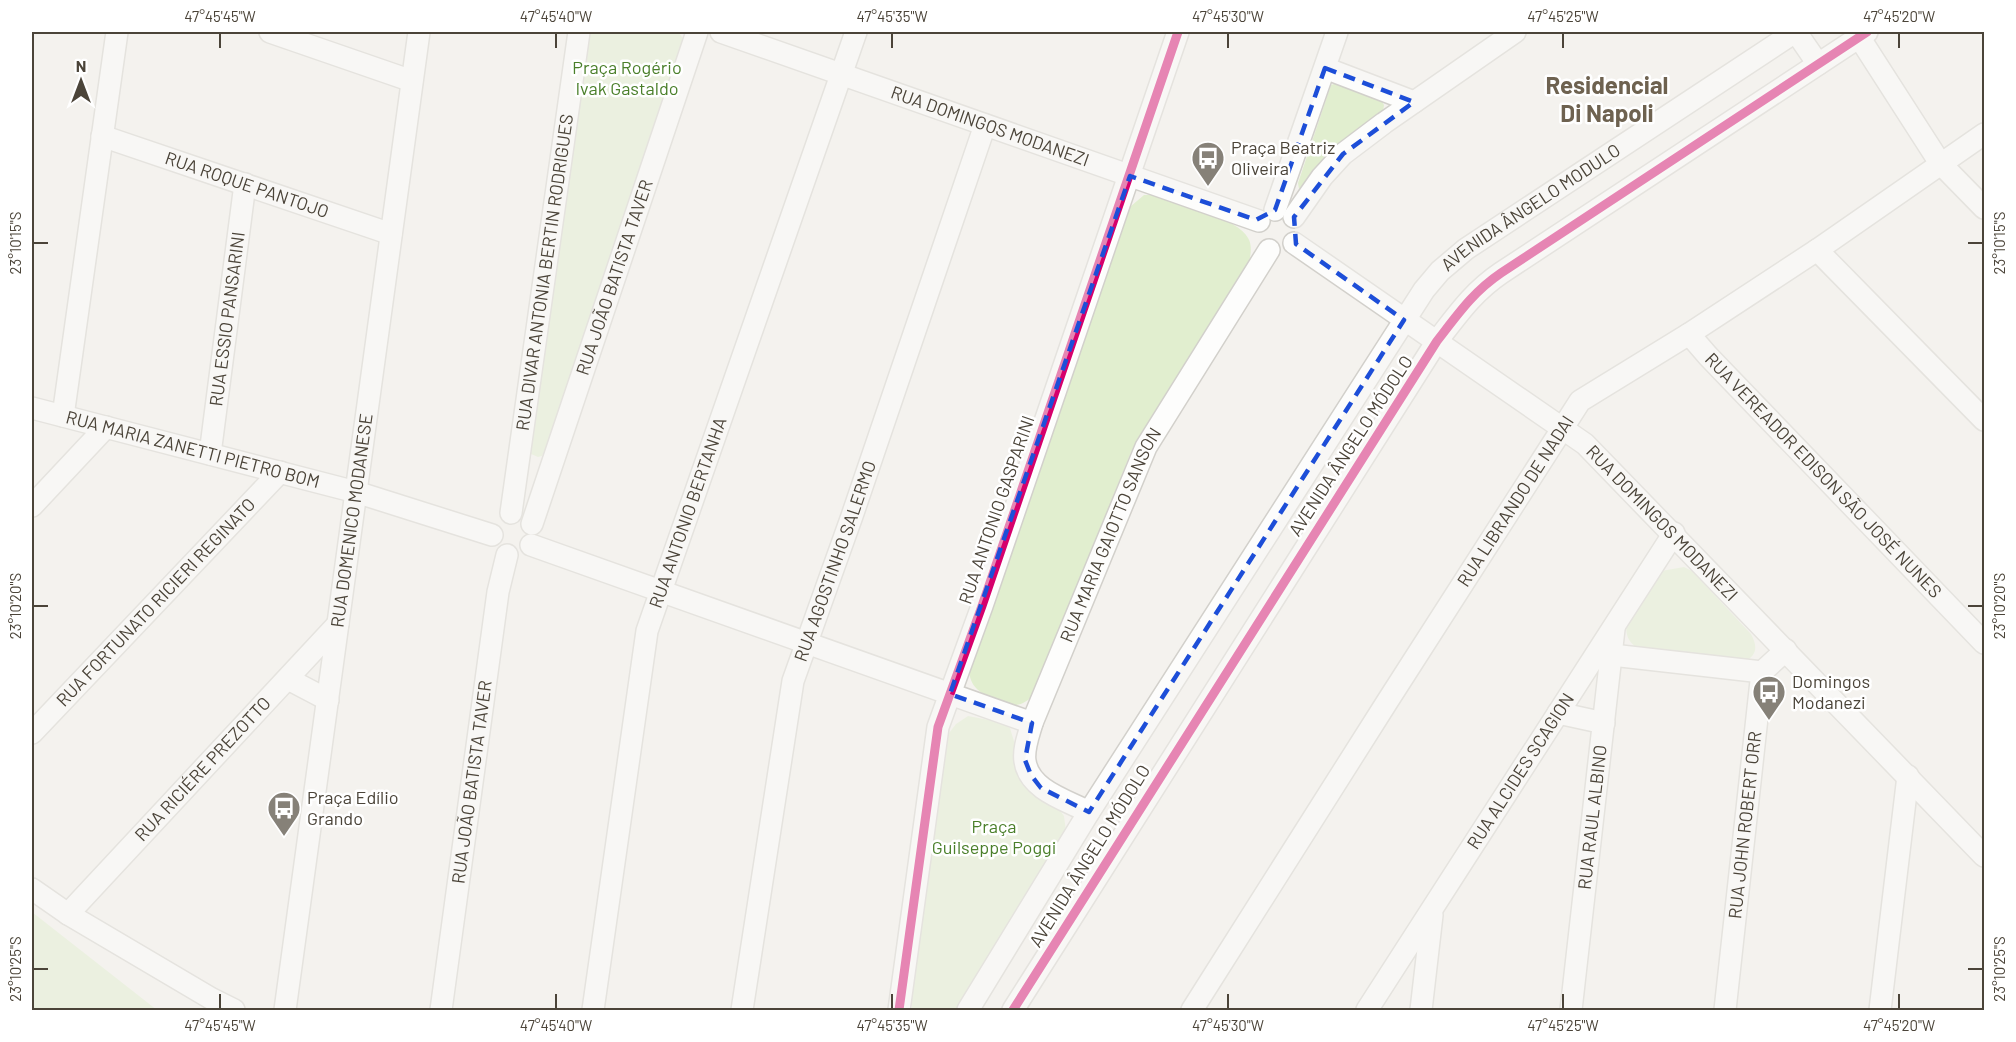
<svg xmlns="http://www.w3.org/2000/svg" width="2016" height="1042" viewBox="0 0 2016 1042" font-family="Barlow,sans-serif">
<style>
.green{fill:#e1eecf}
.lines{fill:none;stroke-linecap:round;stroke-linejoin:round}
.minor-casing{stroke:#d2d0cb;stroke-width:24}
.minor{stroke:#fdfdfc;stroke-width:21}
.cycleway-casing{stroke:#fff;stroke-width:13}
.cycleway{stroke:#d6006c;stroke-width:9}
.marked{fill:none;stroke:#1d4ed8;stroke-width:4.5;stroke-dasharray:12 8;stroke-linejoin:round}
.ticks{fill:none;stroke:#4b4439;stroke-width:2}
.labels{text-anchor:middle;stroke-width:5;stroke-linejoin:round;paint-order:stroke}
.park-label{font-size:18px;fill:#4a7f2a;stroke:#fff}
.street-label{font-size:18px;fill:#4b4439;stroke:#fff}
.poi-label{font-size:18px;fill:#4b4439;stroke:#fff;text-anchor:start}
.district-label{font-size:24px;font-weight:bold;fill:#6e6250;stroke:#fff}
.neatline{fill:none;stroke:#4b4439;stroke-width:2}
.ticks-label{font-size:15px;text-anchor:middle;fill:#4b4439}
</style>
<rect width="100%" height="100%" fill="#f4f2ee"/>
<path class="green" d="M587,32H678L682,37L684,48L546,448L542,456L538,457L531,454L530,448Z
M1337,83L1381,100L1384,105L1383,112L1315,169L1299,189L1298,183L1331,85Z
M1144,195H1157C1177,202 1239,219 1248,238C1253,246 1250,256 1249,265L1131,452L1033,696C1028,700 1022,705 1015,705C1001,706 975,693 971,680C968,673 970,667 972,660L1130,207Z
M1684,567L1692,571L1751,634C1758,647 1757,655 1744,662L1637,648C1628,641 1626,636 1626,624L1661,571Z
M968,716L1000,722L1010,728L1017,751L1064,816L1066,831L1062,840L956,1010H912L911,997L949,733L956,724Z
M32,912L157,1010H32Z"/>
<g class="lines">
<defs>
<g id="minor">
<path d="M270,32L412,81"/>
<path id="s1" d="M721,32L1259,221"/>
<path d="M1796,32L1818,64"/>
<path d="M1859,37L1940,163L1984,208"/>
<path d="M1325,68L1414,102"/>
<path id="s2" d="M102,136L391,234"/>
<path d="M1275,210L1337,32"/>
<path d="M1294,217L1322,177L1343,154L1384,123L1515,32"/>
<path id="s3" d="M1294,243L1585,444L1984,856"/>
<path d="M1817,250L1984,420"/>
<path id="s4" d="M1689,334L1708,356L1984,643"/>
<path id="s5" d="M32,408L356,492L492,535"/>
<path d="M63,416L117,32"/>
<path id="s6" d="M210,454L245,184"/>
<path d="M32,506L106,427"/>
<path id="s7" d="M511,513L579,32"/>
<path id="s8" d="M532,524L697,32"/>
<path d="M531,545L1032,723"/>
<path d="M1612,655L1762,672"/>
<path d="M288,679L328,700"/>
<path d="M1558,713L1604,723"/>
<path id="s9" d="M32,733L280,472"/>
<path id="s10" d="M1089,812C1066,800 1029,790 1025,761C1023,749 1029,734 1032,723L1146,447L1269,250"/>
<path d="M32,889L68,914L212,999L234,1010"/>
<path id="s11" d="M68,914L338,624"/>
<path id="s12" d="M285,1010L419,32"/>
<path id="s13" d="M441,1010L498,592L507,555"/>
<path id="s14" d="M593,1010L647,631L856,32"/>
<path id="s15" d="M742,1010L793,681L852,516L985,125"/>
<path d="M899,1010L938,727L982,606L1178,32"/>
<path id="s16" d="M968,1010L1089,812L1424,290L1440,271L1466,249L1795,32"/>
<path d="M1013,1010L1437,341C1458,314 1473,292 1501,273L1867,32"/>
<path id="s17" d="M1192,1010L1387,702L1580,401L1689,334L1817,250L1984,134"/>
<path id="s18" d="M1367,1010L1674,533"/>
<path d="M1421,1010L1432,915"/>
<path id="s19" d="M1571,1010L1614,629"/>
<path id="s20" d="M1725,1010L1762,672L1786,650"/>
<path d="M1880,1010L1908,776"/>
</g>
</defs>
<use href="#minor" class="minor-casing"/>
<use href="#minor" class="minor"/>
<defs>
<path id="cycleway" d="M899,1010L938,727L982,606L1178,32
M1013,1010L1437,341C1458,314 1473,292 1501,273L1867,32"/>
</defs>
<use href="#cycleway" class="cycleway-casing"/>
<use href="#cycleway" class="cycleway"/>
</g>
<path d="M0 0H2016V1042H0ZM1325,68L1414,102L1343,154L1294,217L1296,244L1404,320L1089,812L1041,788L1031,775L1025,760L1032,723L950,694L1130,176L1256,220L1275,210Z" fill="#f4f2ee" fill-opacity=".55" fill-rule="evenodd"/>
<path class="marked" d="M1325,68L1414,102L1343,154L1294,217L1296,244L1404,320L1089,812L1041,788L1031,775L1025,760L1032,723L950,694L1130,176L1256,220L1275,210Z"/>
<path class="ticks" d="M220,33V48M556,33V48M892,33V48M1228,33V48M1563,33V48M1899,33V48M33,243H48M1968,243H1983M33,606H48M1968,606H1983M33,969H48M1968,969H1983M220,994V1009M556,994V1009M892,994V1009M1228,994V1009M1563,994V1009M1899,994V1009"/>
<defs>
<symbol id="bus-pin" viewBox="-11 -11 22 30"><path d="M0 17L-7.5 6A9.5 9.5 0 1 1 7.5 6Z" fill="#868178" stroke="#fff"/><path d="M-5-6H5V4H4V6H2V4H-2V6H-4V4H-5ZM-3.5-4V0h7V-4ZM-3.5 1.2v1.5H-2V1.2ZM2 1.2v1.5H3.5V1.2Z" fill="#fff"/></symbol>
</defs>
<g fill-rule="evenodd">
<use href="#bus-pin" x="1189" y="139" width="38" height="52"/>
<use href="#bus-pin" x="1750" y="673" width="38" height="52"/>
<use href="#bus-pin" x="265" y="789" width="38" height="52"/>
</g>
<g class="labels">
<g class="park-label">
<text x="627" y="74">Praça Rogério<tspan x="627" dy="21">Ivak Gastaldo</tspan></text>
<text x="994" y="833">Praça<tspan x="994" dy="21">Guilseppe Poggi</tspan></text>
</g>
<g class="street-label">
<text dy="6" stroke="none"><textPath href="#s1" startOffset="285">RUA DOMINGOS MODANEZI</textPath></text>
<text dy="6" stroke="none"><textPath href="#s2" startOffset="153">RUA ROQUE PANTOJO</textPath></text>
<text dy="6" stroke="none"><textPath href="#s16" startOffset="988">AVENIDA ÂNGELO MODULO</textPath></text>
<text dy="6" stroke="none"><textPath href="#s7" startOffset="243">RUA DIVAR ANTONIA BERTIN RODRIGUES</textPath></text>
<text dy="6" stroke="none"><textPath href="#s8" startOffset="260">RUA JOÃO BATISTA TAVER</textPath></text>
<text dy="6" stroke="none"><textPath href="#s6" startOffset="136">RUA ESSIO PANSARINI</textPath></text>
<text transform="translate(1351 446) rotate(-57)" y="6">AVENIDA ÂNGELO MÓDOLO</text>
<text dy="6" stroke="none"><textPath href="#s5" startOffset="166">RUA MARIA ZANETTI PIETRO BOM</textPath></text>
<text dy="6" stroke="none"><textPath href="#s4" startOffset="195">RUA VEREADOR EDISON SÃO JOSÉ NUNES</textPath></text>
<text dy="6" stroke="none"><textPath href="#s17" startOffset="603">RUA LIBRANDO DE NADAI</textPath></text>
<text transform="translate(997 510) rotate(-71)" y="6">RUA ANTONIO GASPARINI</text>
<text dy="6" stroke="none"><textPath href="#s14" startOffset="508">RUA ANTONIO BERTANHA</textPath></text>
<text dy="6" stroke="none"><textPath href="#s12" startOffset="494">RUA DOMENICO MODANESE</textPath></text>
<text dy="6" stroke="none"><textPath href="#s3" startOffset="464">RUA DOMINGOS MODANEZI</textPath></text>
<text dy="6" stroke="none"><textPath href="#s10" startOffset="328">RUA MARIA GAIOTTO SANSON</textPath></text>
<text dy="6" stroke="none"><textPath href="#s15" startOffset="460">RUA AGOSTINHO SALERMO</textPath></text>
<text dy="6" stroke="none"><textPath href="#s9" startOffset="180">RUA FORTUNATO RICIERI REGINATO</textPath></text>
<text dy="6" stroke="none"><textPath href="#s11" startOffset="198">RUA RICIÉRE PREZOTTO</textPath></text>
<text dy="6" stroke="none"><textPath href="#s18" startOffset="284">RUA ALCIDES SCAGION</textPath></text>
<text dy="6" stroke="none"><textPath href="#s13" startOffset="230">RUA JOÃO BATISTA TAVER</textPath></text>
<text dy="6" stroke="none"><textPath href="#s19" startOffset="194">RUA RAUL ALBINO</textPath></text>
<text dy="6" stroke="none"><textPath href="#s20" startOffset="186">RUA JOHN ROBERT ORR</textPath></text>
<text transform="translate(1090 856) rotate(-58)" y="6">AVENIDA ÂNGELO MÓDOLO</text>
</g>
<g class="poi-label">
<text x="1231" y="154">Praça Beatriz<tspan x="1231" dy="21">Oliveira</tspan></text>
<text x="1792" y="688">Domingos<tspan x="1792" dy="21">Modanezi</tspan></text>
<text x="307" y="804">Praça Edílio<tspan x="307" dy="21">Grando</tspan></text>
</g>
<g class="district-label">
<text x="1607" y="94">Residencial<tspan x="1607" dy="28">Di Napoli</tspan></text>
</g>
</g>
<rect width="2016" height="1042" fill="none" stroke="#ffffff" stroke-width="66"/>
<g transform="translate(81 81)" stroke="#ffffff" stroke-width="4.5" paint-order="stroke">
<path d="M0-4.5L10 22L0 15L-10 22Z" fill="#4b4439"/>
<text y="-9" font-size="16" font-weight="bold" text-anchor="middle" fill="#4b4439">N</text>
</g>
<rect x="33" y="33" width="1950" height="976" class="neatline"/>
<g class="ticks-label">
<text x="220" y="22">47°45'45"W</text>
<text x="556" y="22">47°45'40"W</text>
<text x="892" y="22">47°45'35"W</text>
<text x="1228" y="22">47°45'30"W</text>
<text x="1563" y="22">47°45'25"W</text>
<text x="1899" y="22">47°45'20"W</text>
<text transform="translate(16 243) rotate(-90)" y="5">23°10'15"S</text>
<text transform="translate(2000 243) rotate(-90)" y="5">23°10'15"S</text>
<text transform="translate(16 606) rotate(-90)" y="5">23°10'20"S</text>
<text transform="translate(2000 606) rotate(-90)" y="5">23°10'20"S</text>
<text transform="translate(16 969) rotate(-90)" y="5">23°10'25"S</text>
<text transform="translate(2000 969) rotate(-90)" y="5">23°10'25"S</text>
<text x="220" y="1031">47°45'45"W</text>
<text x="556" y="1031">47°45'40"W</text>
<text x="892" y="1031">47°45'35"W</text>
<text x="1228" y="1031">47°45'30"W</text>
<text x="1563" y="1031">47°45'25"W</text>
<text x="1899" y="1031">47°45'20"W</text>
</g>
</svg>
